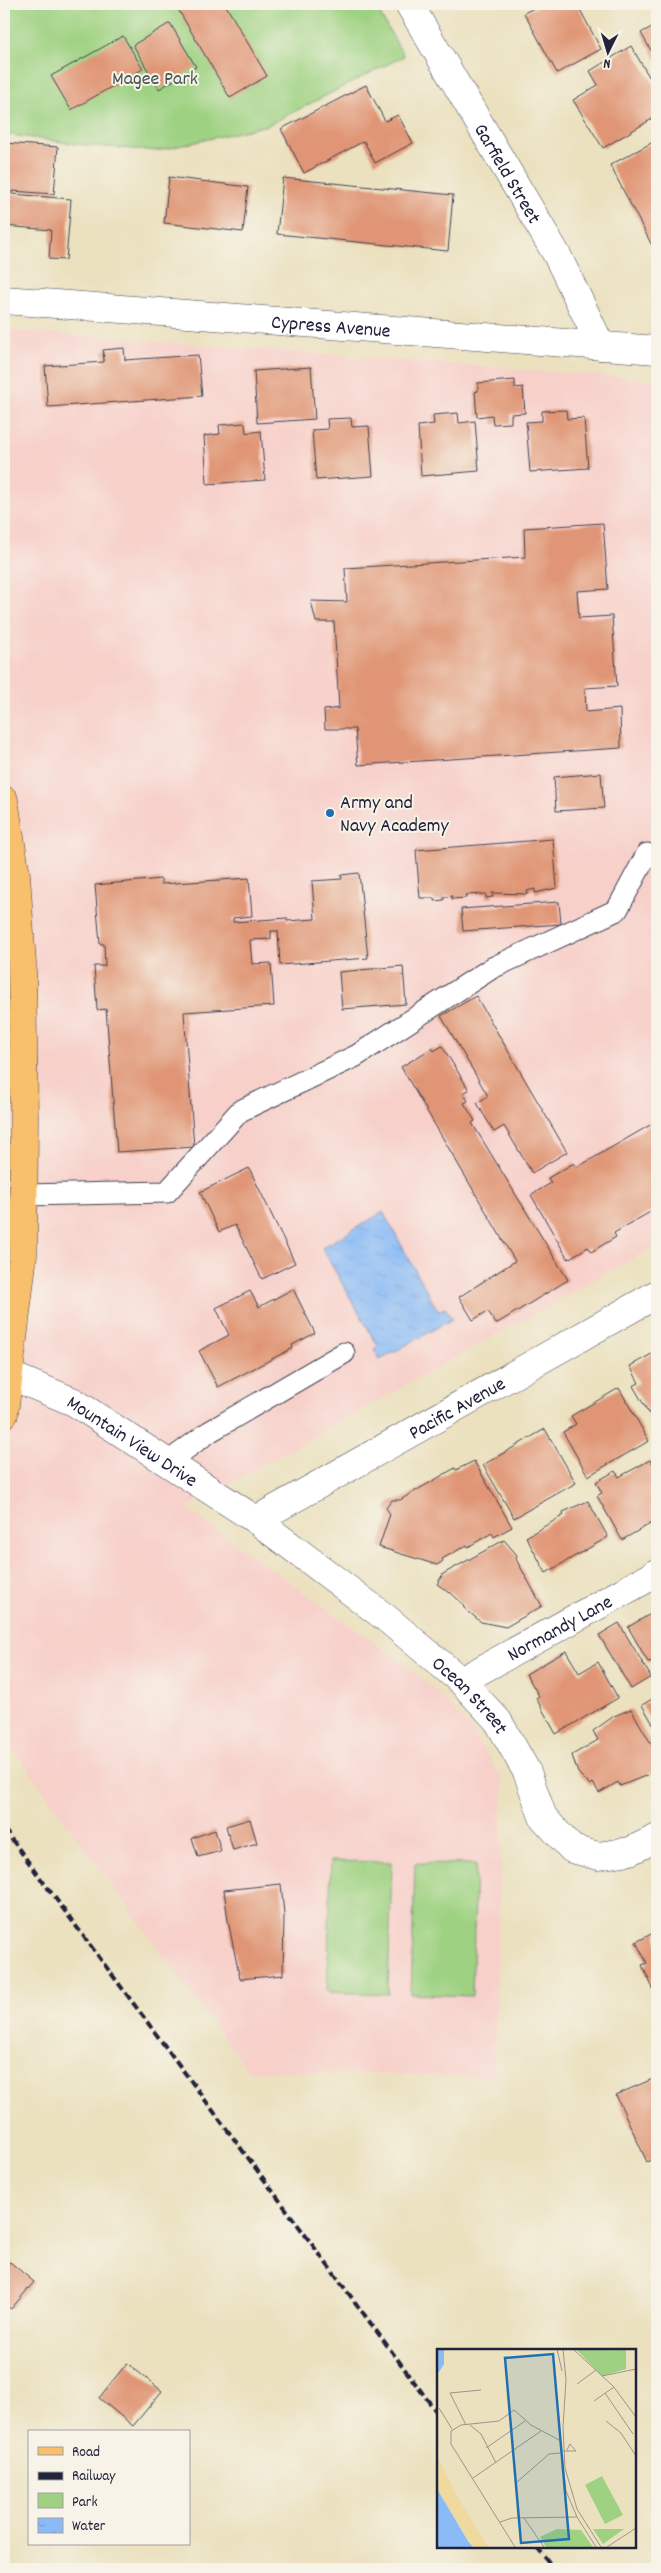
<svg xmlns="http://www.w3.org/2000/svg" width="661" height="2573" viewBox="0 0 661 2573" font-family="Dekko,sans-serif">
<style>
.built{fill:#f7d0ca}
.green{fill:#9ed282;stroke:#607a5e}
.water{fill:url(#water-ripples);stroke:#566e98}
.building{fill:#e09676}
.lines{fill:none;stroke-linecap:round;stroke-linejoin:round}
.lane-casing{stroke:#403f4f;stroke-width:23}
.street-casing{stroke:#403f4f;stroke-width:29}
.primary-casing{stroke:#403f4f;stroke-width:29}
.lane{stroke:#fff;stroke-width:21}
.street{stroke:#fff;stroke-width:28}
.primary{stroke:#f8bf6c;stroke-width:28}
.rail{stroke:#22223b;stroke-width:4;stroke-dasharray:8 4;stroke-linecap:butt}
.poi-dot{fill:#1f6fb2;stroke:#f7f3e8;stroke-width:2}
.labels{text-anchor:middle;stroke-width:4;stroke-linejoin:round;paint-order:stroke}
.park-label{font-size:20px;fill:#475750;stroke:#f7f3e8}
.street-label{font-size:20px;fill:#22223b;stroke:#f7f3e8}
.poi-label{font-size:20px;fill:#22223b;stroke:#f7f3e8;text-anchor:start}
.inset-road{fill:none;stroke:#9b958a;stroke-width:1}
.view{fill:#1f6fb2;fill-opacity:0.15;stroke:#1f6fb2;stroke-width:2.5}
.inset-edge{fill:none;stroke:#22223b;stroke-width:2.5}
</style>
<defs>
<pattern id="water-ripples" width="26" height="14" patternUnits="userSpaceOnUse" patternTransform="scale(1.25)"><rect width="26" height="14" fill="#8abbf6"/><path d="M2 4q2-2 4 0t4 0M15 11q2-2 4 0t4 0" fill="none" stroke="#77a0d4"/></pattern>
</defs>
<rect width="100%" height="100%" fill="#f7f3e8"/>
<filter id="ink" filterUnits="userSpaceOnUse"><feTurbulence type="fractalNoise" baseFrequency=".02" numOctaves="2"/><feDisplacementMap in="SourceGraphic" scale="10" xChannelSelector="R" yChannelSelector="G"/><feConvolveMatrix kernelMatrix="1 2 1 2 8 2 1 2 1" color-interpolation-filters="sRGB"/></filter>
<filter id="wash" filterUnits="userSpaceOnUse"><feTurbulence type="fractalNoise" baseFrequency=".0096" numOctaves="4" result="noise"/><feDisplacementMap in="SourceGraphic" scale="20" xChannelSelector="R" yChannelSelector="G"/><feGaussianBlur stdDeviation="1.12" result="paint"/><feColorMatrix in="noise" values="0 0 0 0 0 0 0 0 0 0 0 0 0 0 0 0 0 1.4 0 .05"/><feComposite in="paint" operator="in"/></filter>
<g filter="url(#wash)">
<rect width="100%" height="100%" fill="#ebe1bf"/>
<path class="built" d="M4,330L657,380V1245L186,1508L411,1669L439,1694L470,1728L503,1780L494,2077L248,2071L4,1737Z"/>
<path class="green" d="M4,4H374L404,56L268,125L157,151L83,145L4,134Z
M331,1861L392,1862L388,1994L327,1992Z
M415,1863L476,1864L472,1996L411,1994Z"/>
<path class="water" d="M383,1212L438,1311L445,1308L452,1319L380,1360L374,1349L378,1346L322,1248Z"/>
<g id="blocks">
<path class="building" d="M175,4H225L267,76L230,98Z
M542,4H577L601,49L557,73L524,13Z
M170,23L196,67L159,89L133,45Z
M657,24V61L641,33Z
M123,36L143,69L71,110L51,76Z
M631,46L657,90V116L603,148L573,100L598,85L590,71Z
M366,85L385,121L398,115L413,143L375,163L364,141L304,173L281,129Z
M657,140V255L610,165Z
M4,143L58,147L54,194L12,191V194L71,199L66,260L49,259L51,230L4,226Z
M169,177L248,187L243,232L164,223Z
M283,178L453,195L448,251L277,234Z
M124,348L125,360L198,355L202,396L48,407L45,366L104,362L103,350Z
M311,367L315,419L257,423L254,371Z
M515,380V388L523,387L525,413L511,414V423L493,424L492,415L477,417L475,392L478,391V383Z
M566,410L567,419L584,418L588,468L530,472L526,422L542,421V411Z
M458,413L459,423L475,421L479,471L421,476L418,426L434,424L433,415Z
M351,418L352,427L369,426L373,476L316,480L312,430L328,429L327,419Z
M245,423L246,433L261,431L265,480L207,484L204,436L220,434L219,425Z
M603,523L608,589L577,591L579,618L612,616L617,686L585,688L586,712L620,709L621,748L358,765L355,729H325L324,710L339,708L334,622H316L311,601L347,602L345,568L525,557L524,528Z
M601,773L604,808L556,811L554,777Z
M553,839L557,888L535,893V889L527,891L528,894L492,893L493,897L486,898V894L465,895L466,898L452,899V896L444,897V900L434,901V898H420L416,850Z
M359,873L368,958L280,965L278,931H271V939L250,940L252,964L271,963L274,1006L184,1012L194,1147L117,1152L106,1009L97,1010L94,966H105L104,944H100L95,885L161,879V884L249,878L252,916L233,918V922L287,918V921L315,919L312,881L342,879L341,875Z
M559,902L561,924L463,931L461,909Z
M403,966L406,1004L342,1009L339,972Z
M476,996L567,1152L532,1173L504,1126L494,1132L477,1103L488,1096L441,1016Z
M442,1046L469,1090L463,1093L468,1101L464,1103L475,1121L472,1123L568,1280L496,1324L488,1311L473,1320L459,1297L515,1261L401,1067L432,1048L434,1051Z
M657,1121V1208L614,1233L616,1237L591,1252L588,1247L568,1259L531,1195L551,1183L548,1178L574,1163L576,1168Z
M249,1168L295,1263L262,1279L235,1225L219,1232L200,1192Z
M293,1289L315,1333L292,1345L293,1348L218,1387L199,1351L229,1335L216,1308L250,1291L259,1307Z
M657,1351V1427L633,1386L639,1383L630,1366Z
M619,1388L649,1441L588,1476L563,1432L576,1424L571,1416Z
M545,1429L576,1483L514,1518L483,1465Z
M650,1460L657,1469V1520L622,1540L597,1496L602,1493L596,1482L615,1471L619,1477Z
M474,1461L512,1527L494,1537L492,1533L468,1547L467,1545L442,1559L443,1561L437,1565L379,1547L390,1514L386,1508L392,1500H400L455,1468L456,1470Z
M588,1501L608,1537L546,1573L526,1537L564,1515L563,1512Z
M504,1540L517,1555L516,1559L542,1606L506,1627L481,1622L463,1607L465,1606L450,1592V1593L437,1584L443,1574Z
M657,1606V1660L648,1662L628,1627L654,1612L653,1609Z
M619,1623L651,1677L631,1689L599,1635Z
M566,1651L579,1673L598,1662L618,1698L556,1734L536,1698L539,1696L526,1674Z
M657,1696V1731L642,1705Z
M631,1709L657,1754V1766L648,1775L620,1786L618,1782L599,1793L593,1783L590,1785L578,1773L572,1755L598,1740L593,1731L614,1716Z
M250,1819L257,1843L233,1850L226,1826Z
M215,1830L221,1851L198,1857L192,1838Z
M281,1884L284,1914L283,1975L240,1979L228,1921L224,1890Z
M657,1931V1997L642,1965L647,1963L636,1942Z
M657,2077V2157L647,2162L616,2095Z
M10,2262L34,2282L11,2309L4,2303V2269Z
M127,2363L162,2391L133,2426L99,2398Z"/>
</g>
</g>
<g filter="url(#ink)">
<use href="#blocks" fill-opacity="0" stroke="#403f4f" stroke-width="1"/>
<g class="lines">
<defs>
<path id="lane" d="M24,1195L167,1192L240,1111L356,1056L492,968L617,910L647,854
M168,1462L209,1432L344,1353"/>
<g id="street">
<path id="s1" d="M409,4L557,255L601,346"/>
<path id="s2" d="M4,300L657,350"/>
<path id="s3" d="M4,1373L74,1402L256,1520L386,1618L461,1681L498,1721L527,1772L543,1817L572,1849L598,1856L630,1851L657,1838"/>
<path id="s4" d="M256,1520L657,1294"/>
<path id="s5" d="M461,1681L657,1573"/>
</g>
<path id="primary" d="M4,800L16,875L22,964L24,1118L23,1255L4,1414"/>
</defs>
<use href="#lane" class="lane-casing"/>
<use href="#street" class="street-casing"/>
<use href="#primary" class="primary-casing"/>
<use href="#lane" class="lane"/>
<use href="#street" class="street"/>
<use href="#primary" class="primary"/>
<path class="rail" d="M4,1829L438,2414
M537,2547L554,2569"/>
</g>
</g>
<circle class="poi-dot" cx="330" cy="813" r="5"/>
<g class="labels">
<g class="park-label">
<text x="155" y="84">Magee Park</text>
</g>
<g class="street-label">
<text dy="7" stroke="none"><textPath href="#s1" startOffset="196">Garfield Street</textPath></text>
<text dy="7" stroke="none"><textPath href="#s2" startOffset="328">Cypress Avenue</textPath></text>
<text dy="7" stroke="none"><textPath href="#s4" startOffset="230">Pacific Avenue</textPath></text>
<text dy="7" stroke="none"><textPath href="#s3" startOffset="146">Mountain View Drive</textPath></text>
<text dy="7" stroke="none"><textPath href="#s5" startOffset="112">Normandy Lane</textPath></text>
<text dy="7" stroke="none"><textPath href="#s3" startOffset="570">Ocean Street</textPath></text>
</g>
<g class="poi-label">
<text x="340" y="808">Army and<tspan x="340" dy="23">Navy Academy</tspan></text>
</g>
</g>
<g transform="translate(437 2349)">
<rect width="199" height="199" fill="#ebe1bf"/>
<path d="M0,107L20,147L51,198H36L0,141Z" fill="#eeda9e"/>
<path d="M139,0H189V20L165,27ZM165,127L186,166L168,175L148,136ZM120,180L144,181L156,198H109L103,188ZM156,180H187L166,195Z" fill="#9ed282"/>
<path d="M0,0H7V15L0,26ZM0,140L31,192L36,198H0Z" fill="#8abbf6"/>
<path class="inset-road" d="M120,0L125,22M126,0L129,31L126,78L128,119L140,160L164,198M136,0L176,37L199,68M165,27L199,20M140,35L159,21M168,44L196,85M157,52L177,38M2,59L15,80M169,72L184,84L199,107M29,76L13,44L44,41M33,76L44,85L59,114M123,90L129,142L140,168L159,198M49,99L88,72M126,102H139L133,95L130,101M36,129L104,82M80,133L112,105L123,104M87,169L107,198M63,173L75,169L140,168M78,198L14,95V82L24,76L62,72L77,61L94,76L124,92M170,198L199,179"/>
<path class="view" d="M116,5L132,190L84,194L68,9Z"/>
<rect width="199" height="199" class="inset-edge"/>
</g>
<rect width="661" height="2573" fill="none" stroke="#f7f3e8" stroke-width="20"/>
<rect x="28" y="2430" width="162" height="115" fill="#f7f3e8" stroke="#a29fa3"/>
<rect x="38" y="2447" width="25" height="8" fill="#f8bf6c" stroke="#a29fa3"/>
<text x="72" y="2456" font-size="15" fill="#22223b">Road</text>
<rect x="38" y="2472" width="25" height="8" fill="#22223b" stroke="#a29fa3"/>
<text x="72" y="2480" font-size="15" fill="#22223b">Railway</text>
<rect x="38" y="2493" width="25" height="15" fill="#9ed282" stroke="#a29fa3"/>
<text x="72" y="2506" font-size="15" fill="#22223b">Park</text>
<rect x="38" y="2518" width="25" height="15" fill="url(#water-ripples)" stroke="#a29fa3"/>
<text x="72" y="2530" font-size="15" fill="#22223b">Water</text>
<g transform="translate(608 52) rotate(185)" stroke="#f7f3e8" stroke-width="4" paint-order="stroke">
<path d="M0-4L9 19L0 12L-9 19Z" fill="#22223b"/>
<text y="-8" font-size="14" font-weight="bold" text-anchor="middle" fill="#22223b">N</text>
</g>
</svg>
